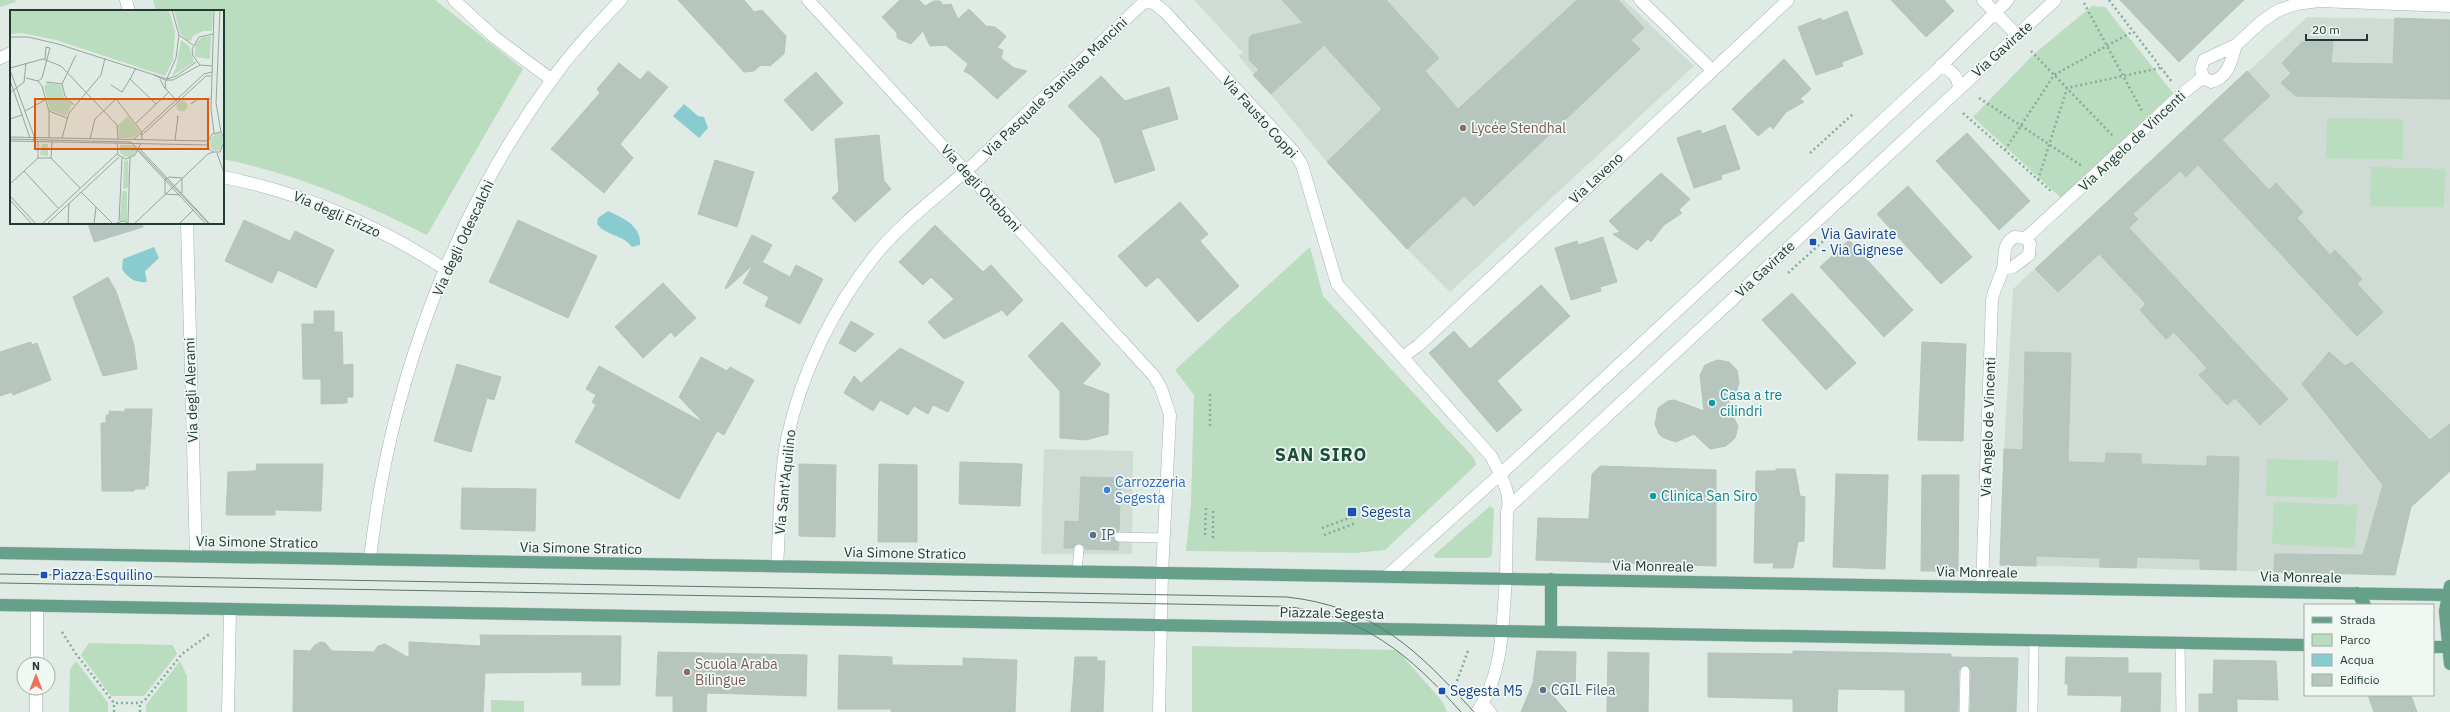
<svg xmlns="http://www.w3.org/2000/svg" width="2450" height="712" viewBox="0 0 2450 712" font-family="'IBM Plex Sans',sans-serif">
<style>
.built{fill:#cfdbd4}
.green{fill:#badcbf}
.water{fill:#89cccf}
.building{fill:#b6c6be;stroke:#b3c4bc}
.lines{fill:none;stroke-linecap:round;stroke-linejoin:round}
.lane-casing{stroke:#a4b3ac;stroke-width:10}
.street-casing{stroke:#a4b3ac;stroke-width:13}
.secondary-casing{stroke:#a0b7ac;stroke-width:13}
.primary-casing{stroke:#c1c8c6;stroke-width:13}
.path{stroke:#82ae9c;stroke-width:2.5;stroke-dasharray:2 3;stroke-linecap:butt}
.lane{stroke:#fff;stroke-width:9}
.street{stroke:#fff;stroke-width:12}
.secondary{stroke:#fff;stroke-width:12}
.primary{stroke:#66a08b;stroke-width:12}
.tram{stroke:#5c776d;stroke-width:1}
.education-dot{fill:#8d6e63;stroke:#f1f8f4;stroke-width:1.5}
.transit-dot{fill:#1a4fb4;stroke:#f1f8f4;stroke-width:1.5}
.culture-dot{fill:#0f9aa8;stroke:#f1f8f4;stroke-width:1.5}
.shop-dot{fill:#3f7fe0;stroke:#f1f8f4;stroke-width:1.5}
.service-dot{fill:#5c6f8a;stroke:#f1f8f4;stroke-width:1.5}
.labels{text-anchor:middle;stroke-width:3.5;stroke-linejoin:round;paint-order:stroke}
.street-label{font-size:14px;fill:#223b32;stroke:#f1f8f4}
.education-label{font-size:14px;fill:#785e54;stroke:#f1f8f4;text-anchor:start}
.transit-label{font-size:14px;fill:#164399;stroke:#f1f8f4;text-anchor:start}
.culture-label{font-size:14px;fill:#0d838f;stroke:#f1f8f4;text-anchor:start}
.shop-label{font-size:14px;fill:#366cbe;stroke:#f1f8f4;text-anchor:start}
.service-label{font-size:14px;fill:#4e5e75;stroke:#f1f8f4;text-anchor:start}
.district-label{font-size:18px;font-weight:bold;letter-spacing:1px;fill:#1e4d3d;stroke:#f1f8f4}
.inset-road{fill:none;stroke:#95a59d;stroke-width:1}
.view{fill:#de580e;fill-opacity:0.15;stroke:#de580e;stroke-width:2}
.inset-edge{fill:none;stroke:#223b32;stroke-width:2}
</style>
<rect width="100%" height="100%" fill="#e1ebe5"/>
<path class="built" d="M1194,0H1624L1694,66L1450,292L1407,249L1327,162L1238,55L1243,53Z
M2307,17L2450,20V471L2411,507L2395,575L2000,565L2004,449L2013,289Z
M1044,449L1133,451L1132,554H1041Z"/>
<path class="green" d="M0,0H15L16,2L0,7Z
M153,0H435L523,69L427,235C360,201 297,174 223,159V11H156Z
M2092,6L2105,7L2173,93L2061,198L1973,117L2034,54Z
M2327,118L2403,119V159L2326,158Z
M2371,167L2445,169L2444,207L2370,206Z
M1310,247L1323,296L1474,458L1476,465L1385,550L1355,553L1186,551L1191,503L1194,395L1175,370Z
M2267,459L2338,461L2337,498L2266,496Z
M2274,502L2357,505L2355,548L2272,544Z
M1490,506L1494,509L1492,555L1488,558H1435L1434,555Z
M89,643L173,645L177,654L144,696H111L81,655Z
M1192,646L1397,650L1442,701L1447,712H1192Z
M76,661L108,703V712H69L70,669Z
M180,661L187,676V712H146V705Z
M491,700L524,701V712H491Z"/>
<path class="water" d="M684,104L698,116L704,117L708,128L699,138L673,116Z
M608,211C623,218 642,226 640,245L632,247C622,234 606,236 597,224L598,218Z
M154,247L159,258L145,271L147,282C135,283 128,278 122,269L123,259Z"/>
<path class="building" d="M678,0H744L754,12L762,10L786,36L784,54L770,66L761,65L754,71L744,72Z
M900,0H919L925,6L934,1H940L943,5L951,4L958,19L969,9L986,26L995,27L1006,36L997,48L1003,50L1001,58L1014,68L1027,71L997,99L971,75L964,71L968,64L946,45L930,46L923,31L911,44L897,38V33L882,17Z
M1282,0H1386L1439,58L1425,71L1458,109L1577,0H1618L1644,28L1631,40L1640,49L1474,206L1464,196L1407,249L1327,162L1382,109L1324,45L1271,94L1253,75L1259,70L1249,60V38L1252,35L1303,23Z
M1891,0H1944L1954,11L1926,37Z
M2120,0H2244L2179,62Z
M1847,11L1863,54L1842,62L1843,66L1816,75L1798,27L1821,18L1822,21Z
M2395,18L2450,20V99L2296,96L2281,83L2291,73L2282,63L2302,42L2333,41L2331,63L2393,64Z
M1784,59L1811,89L1800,99L1804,102L1786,112L1773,129L1770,126L1758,136L1732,109Z
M619,63L640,80L648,71L668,87L620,144L633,158L604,193L551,149L600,93L597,89Z
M2247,71L2270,96L2222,140L2269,190L2276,183L2303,212L2297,218L2330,255L2335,250L2362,279L2357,284L2383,312L2357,336L2198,165L2186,177L2180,171L2133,214L2138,219L2129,228L2288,399L2260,425L2235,398L2227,405L2199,375L2207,368L2174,332L2166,339L2140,310L2146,304L2099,254L2058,292L2035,269Z
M816,72L843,103L812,131L784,100Z
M1101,76L1125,101L1169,87L1178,119L1141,130L1155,170L1115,183L1100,139L1068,106Z
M1725,125L1740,169L1721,175L1722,179L1694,188L1677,138L1700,130L1702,134Z
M1967,133L2030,201L1999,230L1936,161Z
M879,135L884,181L891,189L855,222L832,198L839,191L835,139Z
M715,160L754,172L737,227L698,214Z
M1661,173L1690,199L1679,210L1682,213L1664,225L1651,242L1648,239L1637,250L1613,234L1620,232L1609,221Z
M1908,186L1972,257L1941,284L1877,214Z
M1180,202L1208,234L1200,241L1239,286L1198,322L1158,277L1146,287L1118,256Z
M244,220L290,241L295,231L334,250L316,288L278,270L272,283L225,261Z
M518,220L597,256L568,318L489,282Z
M88,223H142L143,227L94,242Z
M935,225L983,272L991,265L1023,300L1007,316L1002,310L944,339L928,322L954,299L931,277L923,285L899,262Z
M752,235L772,245L763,261L758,260L790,277L796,265L823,279L800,324L765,306L769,297L743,283L753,265L726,289L725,288Z
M1603,237L1617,282L1600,287L1601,291L1571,300L1555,248L1577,241L1578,245Z
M1849,240L1913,310L1884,337L1820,267Z
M108,277L116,291L134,345L137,369L103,376L73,297Z
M663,283L696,318L675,337L671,332L643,358L615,327Z
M1541,285L1570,316L1497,381L1522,410L1497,432L1429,353L1454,331L1470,349Z
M1792,293L1856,363L1826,390L1762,320Z
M314,311H334V332H342L343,365L353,364V397H347V403L321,404V379H303L302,324H314Z
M851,321L874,334L855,352L839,343Z
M1062,322L1101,364L1082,384L1109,394L1108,434L1086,440L1060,438V391L1028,356Z
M31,342L32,345L37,343L51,380L13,395L12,392L0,396V352Z
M1922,342L1966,344L1963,441L1918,440Z
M900,348L964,382L948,412L933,405L928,414L914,406L908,415L880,400L873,411L844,393L854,376L861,383Z
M2025,352L2071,353L2068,462L2105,463L2106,453L2141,454V464L2207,466V456L2239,457L2236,570L2200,569V559L2137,557L2136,568L2100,567V558L2036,556V566L2000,565L2004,449L2023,450Z
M2329,352L2345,366L2352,362L2430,440L2450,424V471L2411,507L2395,575L2274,572L2275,554L2363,555L2383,485L2302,384Z
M701,357L727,371L730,367L754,380L724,435L717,431L679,499L575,442L596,405L592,402L596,395L586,389L599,366L704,423L679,397Z
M1717,360L1729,362L1737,370L1739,383L1737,390L1727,405L1738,426L1735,438L1726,446L1710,449L1694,434L1676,442L1664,438L1659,434L1655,424L1658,408L1668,401L1674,400L1704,411L1700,375L1705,365Z
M457,364L501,377L494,400L487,398L471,452L434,441Z
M125,409H152L148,486H145V489H134V491H102L101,423H106V415H109V411L125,412Z
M960,462L1022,464L1020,506L959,504Z
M257,464H323L321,511L275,510V515H226L228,472L256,471Z
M799,464L836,465L835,537L799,536Z
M879,464L917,465V542H878Z
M1600,466L1716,470V566L1536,560L1538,518L1589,519L1592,474Z
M1776,469H1795L1800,496L1805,497L1804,541L1798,542L1793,568H1773L1774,563H1754L1756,471H1776Z
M1836,474L1888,475L1885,569L1833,567Z
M1922,475H1959L1958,571H1921Z
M1081,477L1121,478L1119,531L1113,536L1114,540L1119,543L1118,550L1085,549L1079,543L1073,548H1064L1065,521L1079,522Z
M462,488L536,489L535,531L461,529Z
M480,635L621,636L620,685H582V672L485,673L483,712H293L294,650L310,651L315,645L321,642L325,643L332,651L374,652L378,646L385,644L409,658V642L481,646Z
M1537,651L1576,652L1575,690L1547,689L1567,712H1521L1533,683Z
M1793,651L1951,654V657L2018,658L2016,712H1970L1971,671L1966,665L1959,670L1958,712H1905V690L1838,689L1837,712H1793V699L1708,697V653L1793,654Z
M658,652L807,655L806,696L707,693L706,712H673V696H656Z
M1608,652L1649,653L1648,712H1607Z
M839,655L892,657V665L963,666V658L1017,660L1015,712H891V709H838Z
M1075,657H1097V661H1105L1103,712H1071Z
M2066,657L2128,658V673H2161L2160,712H2121L2122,696L2068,695V684H2065Z
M2214,660L2276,661L2278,700L2237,699V712H2199V694H2213Z
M2368,695H2411L2417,712H2374Z"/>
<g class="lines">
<defs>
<path id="lane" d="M1119,537L1163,538
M1077,571L1079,549
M2180,643L2181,712
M1964,712L1965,671
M2033,712L2034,640"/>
<path id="street" d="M126,0L129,11
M454,0L493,36L552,80
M808,0L1154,376L1161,388L1170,415L1162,573
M1640,0L1712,70
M1983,0L2017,35
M2236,45C2231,61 2229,77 2211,82L2203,77L2201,69L2204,60L2236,45L2261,22L2277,11L2296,4L2319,1L2450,6
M0,58L11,53
M1941,65C1951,71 1958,75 1959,88
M223,177C303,193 377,225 445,269
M187,223L196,556
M2026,238L2182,94L2203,77
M1404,356L1419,345L1788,0
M1510,506L2055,0
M370,559C389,389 450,219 551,81C571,52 597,25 621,0
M777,566C780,524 779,480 787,439C801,373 834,306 877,253C906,218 945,191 978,160C1033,107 1088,55 1144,2L1154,3L1165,12L1294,152L1302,165L1337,284L1491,456C1499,472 1513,494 1507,512L1506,579
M1386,577L1516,460L1937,70L2008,0
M1982,587L1992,300C1994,289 1999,281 2002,271C2007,259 2000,246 2014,237L2026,238L2030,244L2029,255L2013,267L2003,269
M37,664V606
M1483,704L1490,712
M36,712V688
M228,712L230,609"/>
<path id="secondary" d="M1159,712L1162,573
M1477,712C1504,674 1502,623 1506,579"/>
<path id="primary" d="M0,553L2447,595
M1551,579V632
M2450,586L2445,611L2450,664
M2357,593L2365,605
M0,605L2305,645
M2433,647H2447"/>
</defs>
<use href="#lane" class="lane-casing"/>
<use href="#street" class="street-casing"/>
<use href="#secondary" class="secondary-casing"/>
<use href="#primary" class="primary-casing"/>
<path class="path" d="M2109,0L2172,82
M2084,3L2142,111
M2031,51L2113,136
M1979,98L2082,166
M1963,113L2052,192
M2005,150L2054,75L2132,32
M1810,153L1853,114
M2038,180L2067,88L2160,68
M1788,273L1831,234
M1210,426V394
M1322,528L1352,517
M1205,535L1206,507
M1324,535L1356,523
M1213,538V510
M62,632L76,654L114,703H140L145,700L182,654L211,633
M1457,681L1469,648
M114,712V703
M140,712V703"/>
<use href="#lane" class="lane"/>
<use href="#street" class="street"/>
<use href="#secondary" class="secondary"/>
<use href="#primary" class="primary"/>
<path class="tram" d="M0,574L1287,597C1375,607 1417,650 1474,712
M0,583L1283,606C1363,615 1409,654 1461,712"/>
</g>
<g class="education-dot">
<circle cx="1463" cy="128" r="4"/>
<circle cx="687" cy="672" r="4"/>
</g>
<g class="transit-dot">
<rect x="1809" y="238" width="8" height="8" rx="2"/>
<rect x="1347" y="507" width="10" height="10" rx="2"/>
<rect x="40" y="571" width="8" height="8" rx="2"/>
<rect x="1438" y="687" width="8" height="8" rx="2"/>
</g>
<g class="culture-dot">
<circle cx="1712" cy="403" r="4"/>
<circle cx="1653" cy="496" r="4"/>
</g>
<circle class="shop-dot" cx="1107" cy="490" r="4"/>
<g class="service-dot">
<circle cx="1093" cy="535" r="4"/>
<circle cx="1543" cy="690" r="4"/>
</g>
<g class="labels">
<g class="street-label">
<text transform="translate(2002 49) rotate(-42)" y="5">Via Gavirate</text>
<text transform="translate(1055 87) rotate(-44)" y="5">Via Pasquale Stanislao Mancini</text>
<text transform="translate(1260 117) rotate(48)" y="5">Via Fausto Coppi</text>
<text transform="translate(2132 141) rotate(-43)" y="5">Via Angelo de Vincenti</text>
<text transform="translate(1596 178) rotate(-43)" y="5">Via Laveno</text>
<text transform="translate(981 188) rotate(48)" y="5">Via degli Ottoboni</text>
<text transform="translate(337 214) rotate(24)" y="5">Via degli Erizzo</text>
<text transform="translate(463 238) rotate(-65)" y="5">Via degli Odescalchi</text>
<text transform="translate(1765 269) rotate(-43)" y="5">Via Gavirate</text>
<text transform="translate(191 390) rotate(-92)" y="5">Via degli Alerami</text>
<text transform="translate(1988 427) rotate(-88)" y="5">Via Angelo de Vincenti</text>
<text transform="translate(785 482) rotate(-84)" y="5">Via Sant'Aquilino</text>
<text transform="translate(257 542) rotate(1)" y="5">Via Simone Stratico</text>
<text transform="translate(581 548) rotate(1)" y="5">Via Simone Stratico</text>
<text transform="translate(905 553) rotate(1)" y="5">Via Simone Stratico</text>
<text transform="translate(1653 566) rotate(1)" y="5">Via Monreale</text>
<text transform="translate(1977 572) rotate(1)" y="5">Via Monreale</text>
<text transform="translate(2301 577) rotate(1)" y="5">Via Monreale</text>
<text transform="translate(1332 613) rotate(1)" y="5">Piazzale Segesta</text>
</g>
<g class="education-label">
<text x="1471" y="133">Lycée Stendhal</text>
<text x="695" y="669">Scuola Araba<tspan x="695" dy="16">Bilingue</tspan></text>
</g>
<g class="transit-label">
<text x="1821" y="239">Via Gavirate<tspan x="1821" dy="16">- Via Gignese</tspan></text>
<text x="1361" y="517">Segesta</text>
<text x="52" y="580">Piazza Esquilino</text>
<text x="1450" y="696">Segesta M5</text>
</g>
<g class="culture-label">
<text x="1720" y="400">Casa a tre<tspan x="1720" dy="16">cilindri</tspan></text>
<text x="1661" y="501">Clinica San Siro</text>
</g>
<g class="shop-label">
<text x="1115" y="487">Carrozzeria<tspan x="1115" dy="16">Segesta</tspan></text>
</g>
<g class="service-label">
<text x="1101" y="540">IP</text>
<text x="1551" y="695">CGIL Filea</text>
</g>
<g class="district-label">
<text x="1321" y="461">SAN SIRO</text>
</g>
</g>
<g transform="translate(10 10)">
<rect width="214" height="214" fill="#e1ebe5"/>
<path d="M0,0H159L165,22L163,50L155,66L46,30L12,23L0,24ZM164,0H203L202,21H193L183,26L181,31L177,30L170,23ZM201,26L200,49L185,47V34L192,27ZM171,30L179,36L184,52L162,66L166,58ZM37,73L51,75L54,87L62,94L56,106L40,100L34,77ZM166.5 96a5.5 5.5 0 1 1 11 0a5.5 5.5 0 1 1-11 0ZM118,106L130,122L123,128H109L108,115ZM209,123L213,127L212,137L210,140L204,141L201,138L200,129L205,124ZM32,134H38V146L30,145ZM110,135H124L128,140L122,146L116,147L110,143ZM118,150L119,170L118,178L113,179L114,151ZM112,181H117V211H110Z" fill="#badcbf"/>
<path class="inset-road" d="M210,0L206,93L211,122M169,25L183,35M0,27H18L48,34L157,69M202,56L190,55L183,46L182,39L189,27L203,24M0,58L33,49L51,56L107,115L108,129M0,60L24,126L23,132M144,65L155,70H163L190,55M16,68L28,71M120,69L146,94M120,69L126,58M150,69L154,77L167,91M157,69L166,66L186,52M0,70L20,128M28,71L32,76L39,101V128M28,71L32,68L40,38L36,37L35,49M36,72L52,74M101,75L112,82L120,69M156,79L155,73L166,48L169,25L162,0M0,83L14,72L16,53M183,92L181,94L188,89H201M64,95L55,86L52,74L66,45M15,101L35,90M39,101L57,108M0,109L12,105M125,114L159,82M204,123L201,98L204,0M132,125L196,66H201M0,127L198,131M52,128L59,103L91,65L95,48M214,128L211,122L202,124L198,131L199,139L203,142H210L214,132M0,129L121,132L199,214M80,129L85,109L106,89L131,121L132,129M123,130L194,64L202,62M165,130L168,106L167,108M0,131L198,135M107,133L108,145L116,149L125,145L131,133M130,139L200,214M128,141L196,214M207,143L214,163M28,148V132M28,148H41M41,148L70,178M41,148L42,132M14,161L48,198M0,174L28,148M71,182L103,214M172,183V168M155,184V170L159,167L172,168M155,184L170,185M0,186L26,214M0,190L22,214M109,211L112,148M118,212L120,148M32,214L107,144M37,214L109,147M58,214L59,193M84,214L86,197M104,214L113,211L121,214M124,214L198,144L203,142M169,214L183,200"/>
<path class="view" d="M25,89H198V139H25Z"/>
<rect width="214" height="214" class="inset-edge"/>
</g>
<rect x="2304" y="604" width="130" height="92" fill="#f1f8f4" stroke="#9eaca6"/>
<rect x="2312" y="617" width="20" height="6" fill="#66a08b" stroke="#9eaca6"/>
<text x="2340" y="624" font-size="12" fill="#223b32">Strada</text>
<rect x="2312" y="634" width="20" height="12" fill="#badcbf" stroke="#9eaca6"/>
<text x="2340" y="644" font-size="12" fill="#223b32">Parco</text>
<rect x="2312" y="654" width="20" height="12" fill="#89cccf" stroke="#9eaca6"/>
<text x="2340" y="664" font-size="12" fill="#223b32">Acqua</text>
<rect x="2312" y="674" width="20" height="12" fill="#b6c6be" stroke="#9eaca6"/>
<text x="2340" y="684" font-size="12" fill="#223b32">Edificio</text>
<g transform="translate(36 676)"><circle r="19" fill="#f1f8f4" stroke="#9eaca6"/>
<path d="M0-3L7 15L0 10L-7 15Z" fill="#ef705b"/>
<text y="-6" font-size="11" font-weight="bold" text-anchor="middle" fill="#223b32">N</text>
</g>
<path d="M2306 34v6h61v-6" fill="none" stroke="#223b32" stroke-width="2"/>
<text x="2312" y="34" font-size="12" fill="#223b32" stroke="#f1f8f4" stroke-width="3" paint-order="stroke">20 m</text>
</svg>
